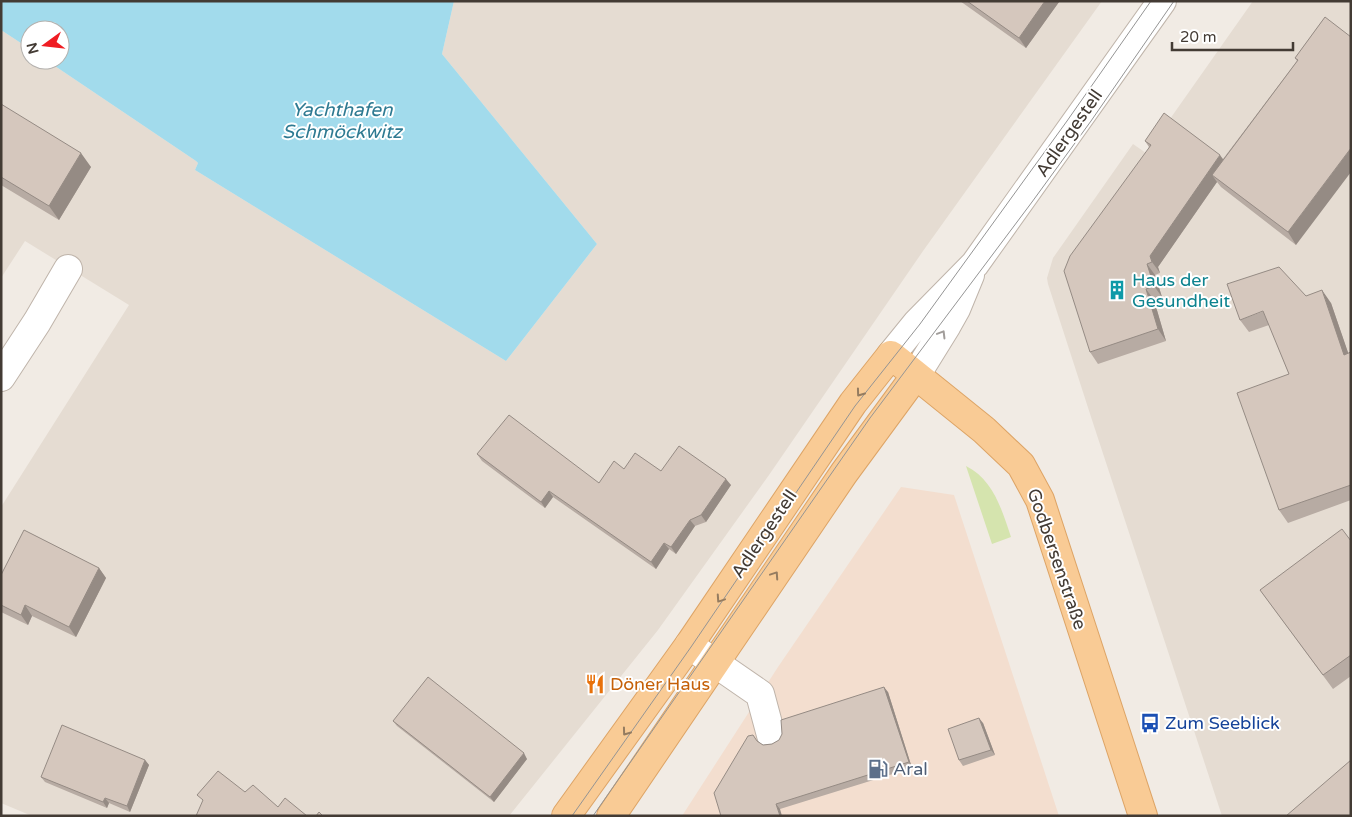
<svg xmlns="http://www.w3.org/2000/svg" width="1352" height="817" viewBox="0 0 1352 817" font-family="'Varela Round',sans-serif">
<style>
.residential{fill:#e5dcd2}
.commercial{fill:#f3decf}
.green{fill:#d5e4ae}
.water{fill:#a2dbec}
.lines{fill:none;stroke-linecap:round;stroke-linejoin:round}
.minor-casing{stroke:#bfb4aa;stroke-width:30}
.major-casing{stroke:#dda466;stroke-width:30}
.minor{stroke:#fff;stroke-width:28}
.major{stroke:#f9cb95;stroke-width:28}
.tram{stroke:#949494;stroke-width:1}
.wall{fill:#b7aba3}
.shaded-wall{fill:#958b84}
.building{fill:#d5c7bd;stroke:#958b84}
.oneway{stroke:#a19d9a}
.oneway2{stroke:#957c60}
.labels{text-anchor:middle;stroke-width:4;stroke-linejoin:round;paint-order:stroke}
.street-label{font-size:18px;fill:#433b34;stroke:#fff}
.culture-label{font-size:18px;fill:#0d838f;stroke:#fff;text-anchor:start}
.food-label{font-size:18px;fill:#c56008;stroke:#fff;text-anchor:start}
.transit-label{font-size:18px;fill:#164399;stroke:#fff;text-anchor:start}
.service-label{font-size:18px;fill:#4e5e75;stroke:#fff;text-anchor:start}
.water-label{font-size:19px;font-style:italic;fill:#2e7a92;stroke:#fff}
</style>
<rect width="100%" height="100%" fill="#f1ebe4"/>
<path class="residential" d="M454,1H1102L923,251L769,475L658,630L509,816H32L1,803V507L129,305L25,241L1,278V30L30,49V60H46L196,161L198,163L195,170L506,361L597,244L442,54Z
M1253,1H1351V816H1222L1093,423L1048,284L1047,278L1053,258L1133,144L1146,153Z"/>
<path class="commercial" d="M901,487L954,495L1059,816H682L778,667Z"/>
<path class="green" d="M966,466C993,479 1002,510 1011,537L992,544Z"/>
<path class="water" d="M1,1H454L442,54L597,244L506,361L195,170L198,163L196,161L46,60H60V30H30V49L1,30Z"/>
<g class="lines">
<defs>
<path id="minor" d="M891,355L917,323L975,264L1162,1
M916,375L947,325L956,309L970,275
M1,377L37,322L68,269
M689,645L760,694L771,735"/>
<path id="major" d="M566,816L689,645L853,403L891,355L984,430L1021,465L1040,500L1143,816
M611,816L844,473L916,375"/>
</defs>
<use href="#minor" class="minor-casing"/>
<use href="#major" class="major-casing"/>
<use href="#minor" class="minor"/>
<use href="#major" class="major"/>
<path class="tram" d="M572,816L691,647L855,406L920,324L1067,121L1151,1
M593,816L870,418L1032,202L1091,121L1174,1"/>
</g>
<path class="wall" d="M960,1H1059V2L1026,48Z
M1325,17L1296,245L1221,187L1217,182L1158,267L1160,273L1155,275L1162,297L1154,300L1166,341L1098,364L1090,352L1149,147L1145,141L1223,159L1297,61L1295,58Z
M1,104L91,167L59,220L1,185Z
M1306,296L1331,303L1348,353L1351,352V500L1288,523L1279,510L1289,374L1269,325L1249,332L1240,320Z
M477,454L599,483L624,469L661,471L731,485L706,522L695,526L676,554L669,549L656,569L553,497L545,508L482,461Z
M1351,541V676L1333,689L1260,590Z
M99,568L106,578L76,637L32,616L28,625L1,612V575Z
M888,692L912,768L780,809L714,793L757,741L763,745L772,744Z
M393,721L527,759L494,802L397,726Z
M983,723L995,755L963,766L959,760Z
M145,760L149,765L130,812L109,803L107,808L45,782L41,777Z"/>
<path class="shaded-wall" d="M1045,1L1059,2L1026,48L1019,38Z
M1351,148V172L1296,245L1288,232Z
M81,153L91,167L59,220L49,206Z
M1220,155L1228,166L1212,175L1217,182L1158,267L1160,273L1152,262L1150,256Z
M1147,264L1155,275L1162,297L1154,286Z
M1146,289L1154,300L1166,341L1158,329Z
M1322,290L1331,303L1351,361L1344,355Z
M726,479L731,485L706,522L701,515Z
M549,491L553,497L545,508L541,502Z
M690,520L695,526L676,554L671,547Z
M664,543L669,549L656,569L651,562Z
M99,568L106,578L76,637L69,627Z
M25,605L32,616L28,625L21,615Z
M884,687L888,692L912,768L909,762Z
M979,718L983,723L995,755L991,750Z
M524,753L527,759L494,802L490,797Z
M145,760L149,765L130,812L127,806Z
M105,798L109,803L107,808L103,802Z
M776,804L780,809L782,816H780Z"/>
<path class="building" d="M967,1H1045L1019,38Z
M1325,17L1351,37V148L1288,232L1212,175L1298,60L1295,58Z
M1,104L81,153L49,206L1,177Z
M1164,113L1220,155L1150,256L1152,262L1147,264L1154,286L1146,289L1158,329L1090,352L1064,271L1070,256L1151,145L1145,141Z
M1279,267L1306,296L1322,290L1344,355L1351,352V485L1279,510L1237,393L1289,374L1263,311L1240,320L1227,284Z
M509,415L599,483L614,461L624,469L635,453L661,471L679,446L726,479L701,515L690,520L671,547L664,543L651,562L549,491L541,502L477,454Z
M1342,529L1351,541V655L1323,675L1260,590Z
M24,530L99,568L69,627L25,605L21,615L1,605V575Z
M428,677L524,753L490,797L393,721Z
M884,687L909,762L776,804L780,816H721L714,793L748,736L753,735L757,741L763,745L772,744L779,740L782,734L781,720Z
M979,718L991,750L959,760L948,729Z
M62,725L145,760L127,806L105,798L103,802L41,777Z
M1351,760V816H1286Z
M218,771L245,792L253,785L278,807L285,798L307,816H196L203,800L197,795Z
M319,812L323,816H316Z"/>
<defs><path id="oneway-chevron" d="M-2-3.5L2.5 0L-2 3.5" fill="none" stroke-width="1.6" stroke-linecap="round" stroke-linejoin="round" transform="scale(1.25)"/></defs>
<use class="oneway" href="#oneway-chevron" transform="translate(942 334) rotate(-59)"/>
<g class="oneway2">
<use href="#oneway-chevron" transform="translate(860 393) rotate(126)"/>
<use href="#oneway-chevron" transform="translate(775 575) rotate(-56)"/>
<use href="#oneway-chevron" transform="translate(720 599) rotate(124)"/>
<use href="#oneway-chevron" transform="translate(626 732) rotate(126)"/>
</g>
<defs>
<symbol id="building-bare" viewBox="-9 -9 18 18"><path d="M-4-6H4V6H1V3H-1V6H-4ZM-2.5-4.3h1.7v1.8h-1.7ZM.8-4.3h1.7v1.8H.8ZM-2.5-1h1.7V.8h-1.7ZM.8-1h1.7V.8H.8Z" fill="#0f9aa8" stroke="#fff" stroke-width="2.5" paint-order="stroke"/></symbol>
<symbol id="restaurant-bare" viewBox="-9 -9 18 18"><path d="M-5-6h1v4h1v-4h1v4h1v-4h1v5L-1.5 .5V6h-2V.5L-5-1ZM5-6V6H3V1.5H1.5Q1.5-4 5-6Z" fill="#e8710a" stroke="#fff" stroke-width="2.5" paint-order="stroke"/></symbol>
<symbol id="bus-bare" viewBox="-9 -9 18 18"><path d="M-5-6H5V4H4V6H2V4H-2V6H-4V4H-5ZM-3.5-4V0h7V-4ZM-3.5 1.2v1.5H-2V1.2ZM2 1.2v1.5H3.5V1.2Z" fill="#1a4fb4" stroke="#fff" stroke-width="2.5" paint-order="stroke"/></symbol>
<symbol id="fuel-bare" viewBox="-9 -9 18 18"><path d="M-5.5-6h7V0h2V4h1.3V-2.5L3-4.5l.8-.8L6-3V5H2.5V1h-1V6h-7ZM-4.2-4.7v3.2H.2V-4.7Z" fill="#5c6f8a" stroke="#fff" stroke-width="2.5" paint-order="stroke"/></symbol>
</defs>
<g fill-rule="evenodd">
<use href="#building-bare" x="1103" y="276" width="28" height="28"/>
<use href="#restaurant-bare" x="581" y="670" width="28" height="28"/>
<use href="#bus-bare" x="1136" y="709" width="28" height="28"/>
<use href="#fuel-bare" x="864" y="755" width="28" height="28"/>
</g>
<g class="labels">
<g class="street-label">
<text transform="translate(1069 133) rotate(-55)" y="6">Adlergestell</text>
<text transform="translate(764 534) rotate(-56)" y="6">Adlergestell</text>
<text transform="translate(1057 559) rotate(71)" y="6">Godbersenstraße</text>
</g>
<g class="culture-label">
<text x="1132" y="286">Haus der<tspan x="1132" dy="21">Gesundheit</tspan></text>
</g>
<g class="food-label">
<text x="610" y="690">Döner Haus</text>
</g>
<g class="transit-label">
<text x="1165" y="729">Zum Seeblick</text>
</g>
<g class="service-label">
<text x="893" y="775">Aral</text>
</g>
<g class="water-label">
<text x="342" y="116">Yachthafen<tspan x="342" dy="22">Schmöckwitz</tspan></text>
</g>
</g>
<rect width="1352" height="817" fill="none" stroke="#433b34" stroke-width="5"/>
<g transform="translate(45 45) rotate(255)"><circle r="24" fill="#ffffff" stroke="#b4b1ae"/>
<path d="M0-4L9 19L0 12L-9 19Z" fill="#ef1d23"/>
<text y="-8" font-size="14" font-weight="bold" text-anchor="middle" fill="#433b34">N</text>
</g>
<path d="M1172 42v8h121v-8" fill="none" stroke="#433b34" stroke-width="2.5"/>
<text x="1180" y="42" font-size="15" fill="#433b34" stroke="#ffffff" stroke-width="4" paint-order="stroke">20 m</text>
</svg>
